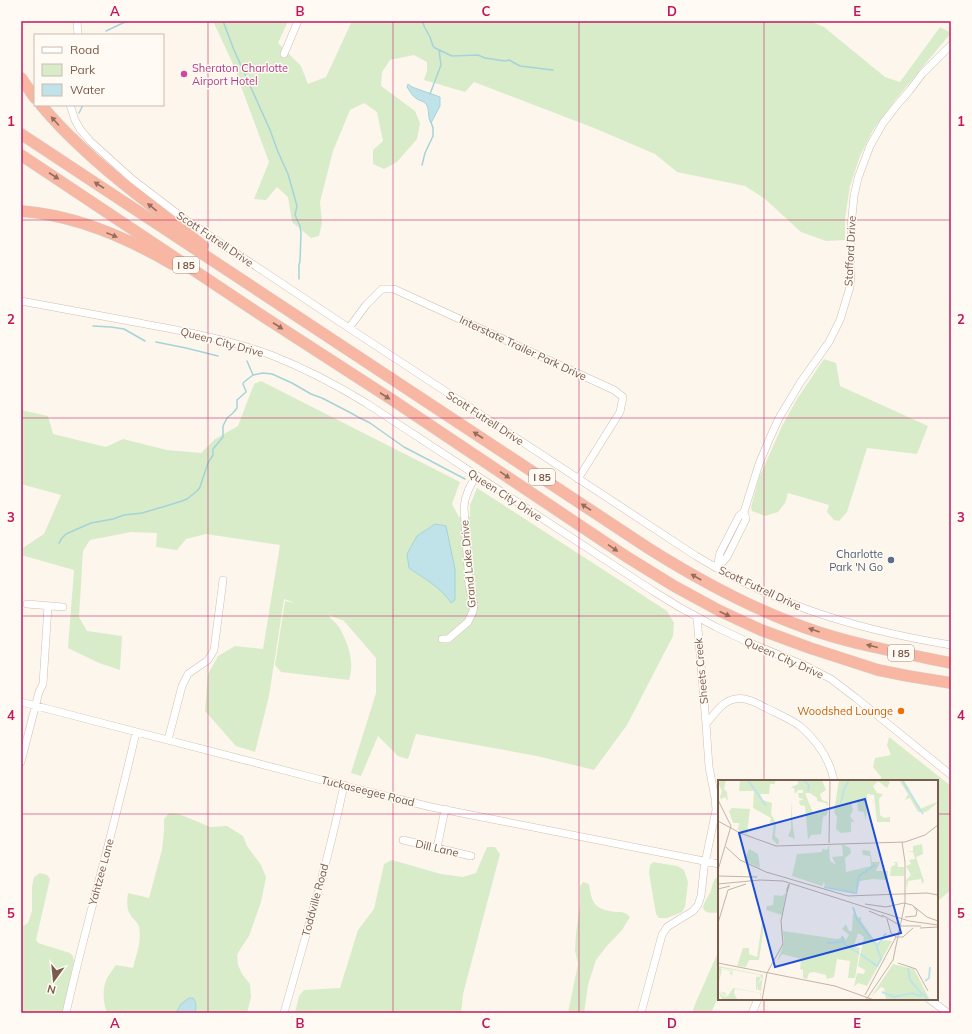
<svg xmlns="http://www.w3.org/2000/svg" width="972" height="1034" viewBox="0 0 972 1034" font-family="Mulish,sans-serif">
<style>
.green{fill:#d8ecc9}
.water{fill:#bfe3e8;stroke:#a5d3da}
.lines{fill:none;stroke-linecap:round;stroke-linejoin:round}
.stream{stroke:#a5d3da;stroke-width:1.5}
.minor-casing{stroke:#d1beb0;stroke-width:8}
.highway-casing{stroke:#dad1cd;stroke-width:12}
.minor{stroke:#fff;stroke-width:7}
.highway{stroke:#f7b7a3;stroke-width:11}
.oneway{fill:#936e5e}
.grid{fill:none;stroke:#c2185b;stroke-width:1;stroke-opacity:0.55}
.hotel-dot{fill:#d1479c;stroke:#fffaf3;stroke-width:1.5}
.service-dot{fill:#5c6f8a;stroke:#fffaf3;stroke-width:1.5}
.food-dot{fill:#e8710a;stroke:#fffaf3;stroke-width:1.5}
.labels{text-anchor:middle;stroke-width:3;stroke-linejoin:round;paint-order:stroke}
.shield{fill:#fffaf3;stroke:#a28b7f;stroke-width:1}
.shield-label{font-size:10px;font-weight:bold;fill:#7a5c4d}
.hotel-label{font-size:11px;fill:#b23c85;stroke:#fffaf3;text-anchor:start}
.street-label{font-size:11px;fill:#7a5c4d;stroke:#fffaf3}
.service-label{font-size:11px;fill:#4e5e75;stroke:#fffaf3;text-anchor:end}
.food-label{font-size:11px;fill:#c56008;stroke:#fffaf3;text-anchor:end}
.inset-river{fill:none;stroke:#bfe3e8;stroke-width:2}
.inset-road{fill:none;stroke:#c5b3a7;stroke-width:1}
.view{fill:#1d4ed8;fill-opacity:0.15;stroke:#1d4ed8;stroke-width:2}
.inset-edge{fill:none;stroke:#7a5c4d;stroke-width:2}
.neatline{fill:none;stroke:#c2185b;stroke-width:1.5}
.grid-label{font-size:13px;text-anchor:middle;font-weight:bold;fill:#c2185b}
</style>
<rect width="100%" height="100%" fill="#fdf6ec"/>
<path class="green" d="M213,21H288L278,43L301,66L308,84L326,77L352,21H810L824,27L885,77L900,82L940,27L951,33L896,99L873,130L860,156L850,186L845,218V240L826,241L801,232L765,199L745,186L677,172L655,154L594,128L474,82L465,92L424,80L427,71V62L414,55L390,60L382,72L381,86L415,111L420,123L417,139L397,162L384,169L373,164V150L383,141L377,112L364,103L350,110L333,151L320,202L322,223L319,236L311,238L292,222L288,197L277,187L266,200L254,199L269,162L232,62Z
M824,359L836,363L840,386L928,426L917,454L867,448L847,512L839,521L834,520L827,512L829,505L788,493L785,503L778,512L765,516L752,511L751,507L759,478L782,426L797,399Z
M261,381L460,482L452,504L459,517H470V505L477,488L667,611L674,623L673,636L627,725L594,770L537,756L416,734L408,759L398,756L378,736L361,776L351,773L376,693V658L344,621L328,615C331,619 336,623 339,627C348,643 355,662 349,680L281,672L275,665L285,601L295,603L284,599L269,696L255,752L236,746L205,711L208,674L218,656L235,646L263,649L280,545L206,534L186,539L177,550L156,547L157,533L131,532L90,540L83,551L79,617L87,631L122,636L120,670L99,663L68,648L74,570L21,555V549L44,534L61,495L21,484V410L48,416L53,434L106,447L123,439L167,450L201,453L215,439L238,426L254,384Z
M889,737L951,786V890L939,900L937,898V781H881V777L873,767L875,758L891,755L887,745Z
M169,813L179,814L210,827L227,826L243,836L247,846L261,865L266,877L261,902L249,936L241,948L237,955L238,965L242,974L250,984L251,997L247,1013H195L196,1006L181,1004L176,1013H107C103,1002 102,989 107,978C110,973 113,969 116,965L133,968C136,955 142,941 139,927C138,923 135,921 132,917C126,910 127,901 128,893L149,898L162,850L164,831V819Z
M487,847H495L500,854L463,994L461,1013H295L299,996L304,990L340,988L358,930L374,909L384,864L392,860L441,874L463,877L476,873Z
M653,862L677,866L684,870L688,882L685,907L682,912L667,918H659L656,914L649,873L650,865Z
M40,873L47,875L50,879L36,940L38,943L70,953L73,956L74,961L63,1013H21V927L28,923L32,911V887L34,877Z
M719,876V913C712,912 707,915 703,908C704,902 707,898 710,893C713,886 712,879 719,876Z
M583,882L589,884C592,904 594,909 616,912C623,912 625,912 630,917L622,930L606,947L596,960L588,985L584,1013H568L578,964L575,951L576,934L580,904V886Z
M719,950V995L711,1013H692L696,1002Z"/>
<path class="water" d="M408,84L412,87L440,97V106L431,123C427,117 430,109 426,104C424,101 420,101 417,99C412,96 410,91 407,87Z
M435,524L446,526L455,569V600L451,603C441,587 423,578 409,568L407,554L417,536Z
M189,998H193C197,1003 196,1007 195,1013H176L181,1004Z"/>
<g class="lines">
<path class="stream" d="M223,21L234,50L270,130L278,152L288,174L297,206L295,215L300,226L301,233L300,261L299,265V279
M422,21L425,28L430,37L433,46L435,48L452,56L478,55L485,58L505,61L509,60L520,66L553,70
M106,31L127,21
M430,94L441,65L439,50
M79,113L83,105
M422,165L425,153L433,136V128L431,122
M93,326L111,327L124,329L145,341
M156,342L186,348L218,356
M247,361L253,375
M59,543L62,538L66,534L84,526L91,523L113,519L124,515L142,513L166,506L182,501L187,499L197,491L200,487L208,463L213,455V449L223,437V426L227,418L233,413L237,408V400L246,392V391L243,384L244,382L253,375L263,373L272,374L292,383L311,394L322,398L349,412L358,417L370,423L404,447L465,479"/>
<defs>
<path id="minor" d="M77,21L78,35
M284,54L298,21
M70,105L75,120L80,129L90,141L132,179L183,218L349,328L696,556C731,577 768,595 806,609C853,626 902,637 951,645
M21,301C57,308 93,314 129,321C177,330 225,338 271,355C304,368 335,384 366,403L653,591L679,607L716,627L750,643L806,666L831,679L856,698L951,775
M349,328L366,305L382,289H394L614,390L623,397L620,412L578,479
M744,512L759,464L769,440L779,418L800,383L829,342L840,320L850,287L851,272V227L854,196L858,178L870,146L883,123L897,105L910,90L922,74L951,45
M744,512L746,519L727,557L717,568L720,553L739,516Z
M27,604L63,607
M697,617L706,724
M442,639H448L468,622L473,611L474,605L469,585L464,507C465,495 470,486 476,476
M21,702L337,784L431,807L719,864
M168,740L182,686L188,674L208,660L214,650L223,580
M21,762L39,692L43,684L48,606
M403,840L471,856
M437,848L445,809
M929,999L948,1013
M66,1013C87,919 115,826 136,732
M284,1013C305,938 328,862 344,785
M641,1013L662,935L667,927L693,911L698,905L701,896L704,868L716,810L715,798L709,767L706,724C713,716 722,701 735,699C746,697 757,703 766,708C778,714 791,719 801,727C817,741 830,760 834,781
M752,1013L758,999"/>
<path id="highway" d="M21,78L35,98
M41,105C52,118 64,131 77,143C116,181 161,212 203,246
M21,134L648,548C702,582 757,612 818,632C861,646 907,654 951,663
M21,155L258,313L391,399L627,557L674,586L720,611L761,630L810,648L878,670L908,676L951,683
M21,211C75,215 126,237 172,264"/>
</defs>
<use href="#minor" class="minor-casing"/>
<use href="#highway" class="highway-casing"/>
<use href="#minor" class="minor"/>
<use href="#highway" class="highway"/>
</g>
<defs><path id="oneway-solid" d="M-6-.8H1V-3.2L6.5 0L1 3.2V.8H-6Z"/></defs>
<g class="oneway">
<use href="#oneway-solid" transform="translate(55 121) rotate(-132)"/>
<use href="#oneway-solid" transform="translate(54 176) rotate(33)"/>
<use href="#oneway-solid" transform="translate(99 185) rotate(-147)"/>
<use href="#oneway-solid" transform="translate(152 207) rotate(-141)"/>
<use href="#oneway-solid" transform="translate(112 235) rotate(22)"/>
<use href="#oneway-solid" transform="translate(278 326) rotate(33)"/>
<use href="#oneway-solid" transform="translate(385 396) rotate(33)"/>
<use href="#oneway-solid" transform="translate(478 435) rotate(-147)"/>
<use href="#oneway-solid" transform="translate(505 475) rotate(34)"/>
<use href="#oneway-solid" transform="translate(586 507) rotate(-147)"/>
<use href="#oneway-solid" transform="translate(613 548) rotate(34)"/>
<use href="#oneway-solid" transform="translate(696 577) rotate(-150)"/>
<use href="#oneway-solid" transform="translate(725 614) rotate(24)"/>
<use href="#oneway-solid" transform="translate(814 630) rotate(-161)"/>
<use href="#oneway-solid" transform="translate(872 646) rotate(-166)"/>
</g>
<path class="grid" d="M208,21V1013M393,21V1013M579,21V1013M764,21V781M21,220H951M21,418H951M21,616H951M21,814H719M937,814H951M764,999V1013"/>
<circle class="hotel-dot" cx="184" cy="74" r="4"/>
<circle class="service-dot" cx="891" cy="560" r="4"/>
<circle class="food-dot" cx="901" cy="711" r="4"/>
<g class="labels">
<g class="shield">
<rect x="173" y="257" width="26" height="16" rx="3"/>
<rect x="529" y="469" width="26" height="16" rx="3"/>
<rect x="888" y="645" width="26" height="16" rx="3"/>
</g>
<g class="shield-label">
<text x="186" y="269">I 85</text>
<text x="542" y="481">I 85</text>
<text x="901" y="657">I 85</text>
</g>
<g class="hotel-label">
<text x="192" y="72">Sheraton Charlotte<tspan x="192" dy="13">Airport Hotel</tspan></text>
</g>
<g class="street-label">
<text transform="translate(215 239) rotate(34)" y="4">Scott Futrell Drive</text>
<text transform="translate(850 251) rotate(-87)" y="4">Stafford Drive</text>
<text transform="translate(222 342) rotate(15)" y="4">Queen City Drive</text>
<text transform="translate(523 348) rotate(25)" y="4">Interstate Trailer Park Drive</text>
<text transform="translate(485 418) rotate(33)" y="4">Scott Futrell Drive</text>
<text transform="translate(505 495) rotate(33)" y="4">Queen City Drive</text>
<text transform="translate(468 564) rotate(-95)" y="4">Grand Lake Drive</text>
<text transform="translate(760 588) rotate(25)" y="4">Scott Futrell Drive</text>
<text transform="translate(784 658) rotate(24)" y="4">Queen City Drive</text>
<text transform="translate(701 671) rotate(-95)" y="4">Sheets Creek</text>
<text transform="translate(368 791) rotate(14)" y="4">Tuckaseegee Road</text>
<text transform="translate(437 848) rotate(13)" y="4">Dill Lane</text>
<text transform="translate(101 872) rotate(-75)" y="4">Yahtzee Lane</text>
<text transform="translate(315 900) rotate(-75)" y="4">Toddville Road</text>
</g>
<g class="service-label">
<text x="883" y="558">Charlotte<tspan x="883" dy="13">Park 'N Go</tspan></text>
</g>
<g class="food-label">
<text x="893" y="715">Woodshed Lounge</text>
</g>
</g>
<g transform="translate(718 780)">
<rect width="220" height="220" fill="#fdf6ec"/>
<path d="M4,0H8L6,9L9,12L10,21L7,17L3,19L2,17L4,11L0,3ZM22,0H57V4H52L51,14H42L45,20L54,23L53,34L58,43L57,56L61,60L60,65L54,59L56,44L52,43L53,38L35,28L36,11H21ZM80,0H104L108,10L102,14L104,20L110,22L109,26L108,23L99,21V18L92,13H87L95,33L110,28L109,35L105,37L103,54L93,55L90,60L87,26L82,25L81,21L86,19L81,18L80,13H85V10H80L77,14L76,8H72L80,4ZM121,0H169L172,2L169,8L160,1L155,6L159,13L165,14L161,19L162,35L166,38L172,37V42H159L156,15L149,14L148,41L146,32L140,31L139,21L133,22L135,30L132,36L136,42H133V52L123,53L118,49L119,37L116,32ZM181,0H186L202,29L219,22L218,24L208,32H200L192,18L187,20L190,14ZM73,21L75,48L77,59L70,56L73,49ZM14,28L32,29L29,54L20,50L21,43H15L11,31ZM124,64L132,68L133,73L127,78L128,92L153,86L152,76L145,75L144,70L152,71L154,82H162L158,91H170V100L154,99L142,101L136,113L107,106L106,102L104,106L74,96L79,74L104,72V69L109,70L111,65L112,81L118,85L114,77L125,76ZM204,64L205,74L198,77L206,101L204,104L203,99L190,101L189,110L188,100L193,95L188,86L193,84L191,80L197,79L195,72L187,71H195V66ZM31,69L40,74L42,88L26,81ZM175,82H179L180,87H186V96H172L173,87L178,84ZM68,113L64,135L48,130L49,126L55,125L56,115L64,116ZM135,133L141,138L143,136V141L157,161L160,163L165,160L174,161L149,206L140,203L136,207L139,193L146,194L147,190L140,186L146,157L140,153L136,166L142,168L137,198H130L132,181L119,179L116,197L109,199L108,195L96,192L91,193L89,199L85,198V190L82,189L83,179L64,174L59,182L66,163L65,151L119,159L126,157L128,160L131,155L124,149L128,144L131,151H134ZM44,143L46,145L41,180H31L28,187L19,186L25,168H31V174L39,177ZM175,184L196,189L212,220H168L166,208L163,207L153,217ZM0,186L45,195L43,211L40,210V205L39,210L35,209L38,210V197H42L36,195L43,197L40,204L44,199L42,195L4,188L2,189H4L15,191L10,216L15,208L43,213V219L42,213L17,209L16,213L19,219L5,220L0,212L7,217H9L8,216H7L4,213L0,211L8,213L7,215L10,216L14,195L11,193L15,192L4,189L0,206L2,191L0,200Z" fill="#d8ecc9"/>
<path class="inset-river" d="M30,0L48,26M85,0L91,5L90,11M184,0L205,34M123,23L126,9L131,0M106,107L137,113M138,114L141,96L157,85M135,127L139,139L158,165L163,179L159,186L142,174M124,156L125,162L129,166L141,173M109,163L124,162M159,166L168,153M190,188L192,200L203,213M207,201L211,198L212,187M164,212L176,217L194,213L202,216L204,213L210,220"/>
<path class="inset-road" d="M0,20L13,46L0,90M0,41L22,53L58,66L187,62L207,55L220,45M184,62L187,82V123M111,63L112,0M8,67L22,80L48,92L130,116L209,113L220,115M0,96L39,97M0,104L42,100L65,101L191,141L220,145M71,104V106L69,112V109ZM0,109L12,106M147,124L168,127L186,123L194,125L209,137L220,141M151,131L165,137M164,135L183,146H203M187,137L198,136L199,131L196,127M169,139L173,153L178,157H185L195,148M0,143L10,110L28,104M202,148L220,147M0,183L117,206L156,220M180,183L198,189L210,211M147,215L178,157M44,220L49,193L65,164L63,141L69,112M148,220L175,180L187,123"/>
<path class="view" d="M147,19L183,153L57,187L21,53Z"/>
<rect width="220" height="220" class="inset-edge"/>
</g>
<rect width="972" height="1034" fill="none" stroke="#fffaf3" stroke-width="44"/>
<rect x="34" y="34" width="130" height="72" fill="#fffaf3" stroke="#cabbb1"/>
<rect x="42" y="47" width="20" height="6" fill="#ffffff" stroke="#cabbb1"/>
<text x="70" y="54" font-size="12" fill="#7a5c4d">Road</text>
<rect x="42" y="64" width="20" height="12" fill="#d8ecc9" stroke="#cabbb1"/>
<text x="70" y="74" font-size="12" fill="#7a5c4d">Park</text>
<rect x="42" y="84" width="20" height="12" fill="#bfe3e8" stroke="#cabbb1"/>
<text x="70" y="94" font-size="12" fill="#7a5c4d">Water</text>
<g transform="translate(54 980) rotate(195)" stroke="#fffaf3" stroke-width="3" paint-order="stroke">
<path d="M0-3L7 15L0 10L-7 15Z" fill="#7a5c4d"/>
<text y="-6" font-size="11" font-weight="bold" text-anchor="middle" fill="#7a5c4d">N</text>
</g>
<rect x="22" y="22" width="928" height="990" class="neatline"/>
<g class="grid-label">
<text x="115" y="16">A</text>
<text x="300" y="16">B</text>
<text x="486" y="16">C</text>
<text x="672" y="16">D</text>
<text x="857" y="16">E</text>
<text x="11" y="126">1</text>
<text x="961" y="126">1</text>
<text x="11" y="324">2</text>
<text x="961" y="324">2</text>
<text x="11" y="522">3</text>
<text x="961" y="522">3</text>
<text x="11" y="720">4</text>
<text x="961" y="720">4</text>
<text x="11" y="918">5</text>
<text x="961" y="918">5</text>
<text x="115" y="1028">A</text>
<text x="300" y="1028">B</text>
<text x="486" y="1028">C</text>
<text x="672" y="1028">D</text>
<text x="857" y="1028">E</text>
</g>
</svg>
